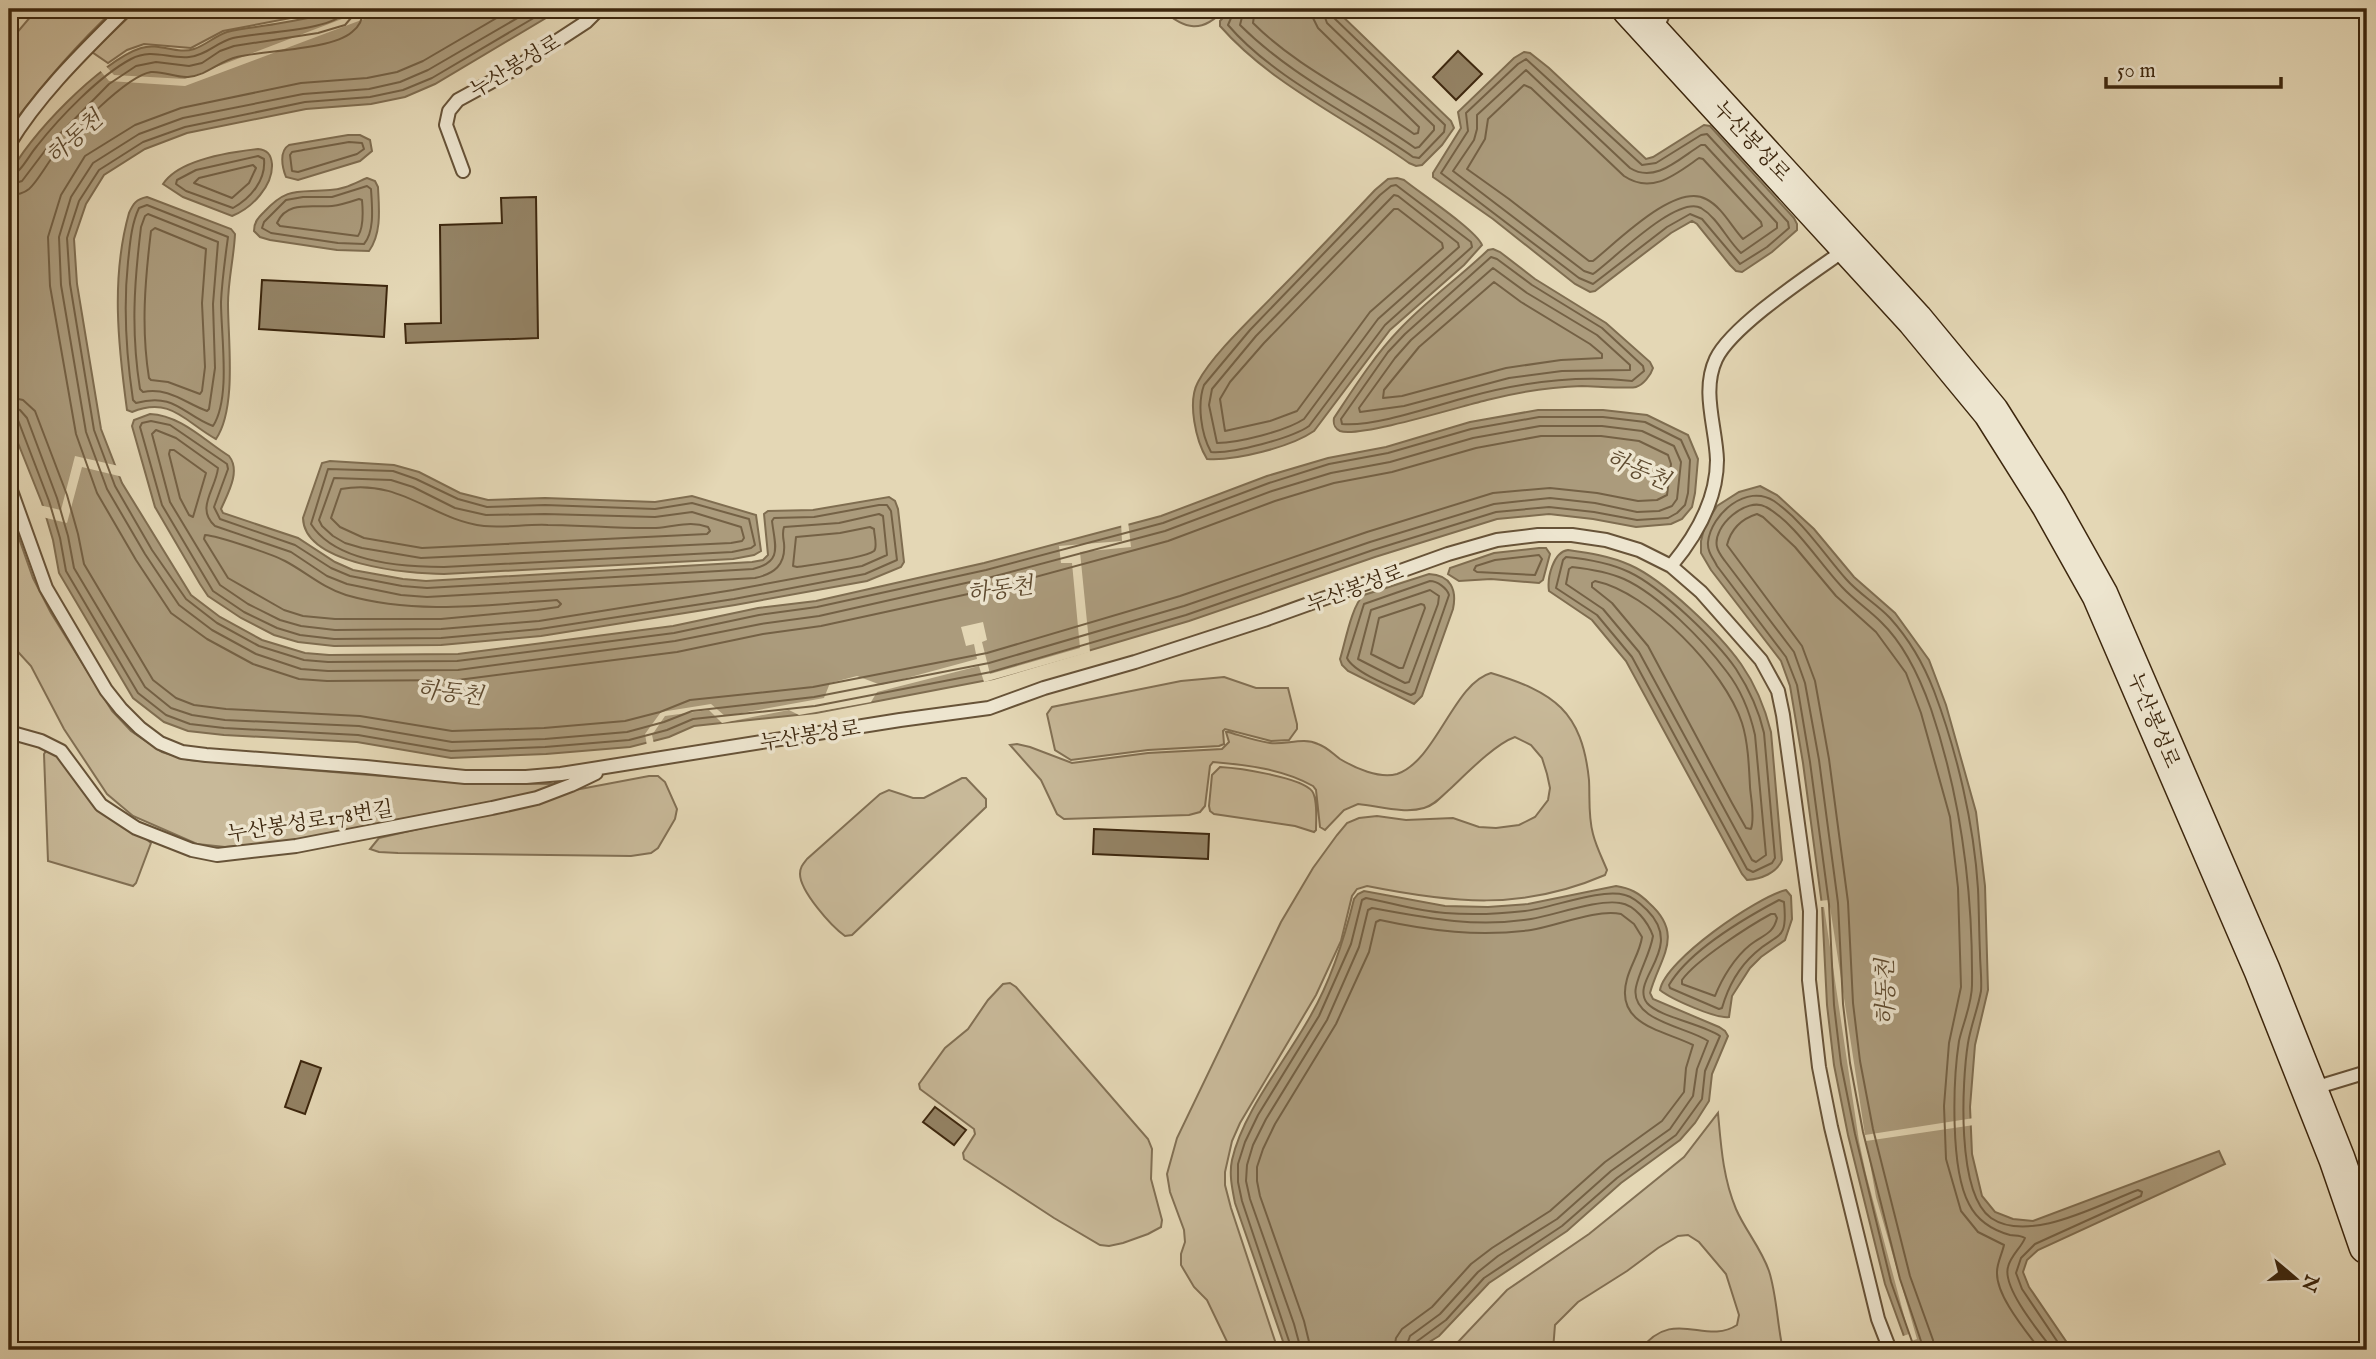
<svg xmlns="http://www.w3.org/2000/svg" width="2376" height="1359" viewBox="0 0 2376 1359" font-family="'IM FELL English','Noto Serif KR',serif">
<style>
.green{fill:#c8b999;stroke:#827054;stroke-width:2}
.water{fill:#ab9b7c;stroke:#7f6d50;stroke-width:2}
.pier{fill:#e4d7b5}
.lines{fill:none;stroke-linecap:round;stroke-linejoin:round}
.shore{stroke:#746145;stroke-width:2}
.building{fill:#948365;stroke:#3d270e;stroke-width:2}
.lane-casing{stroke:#675338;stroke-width:16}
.secondary-casing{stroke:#3d270e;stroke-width:38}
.lane{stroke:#ede5cf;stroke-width:12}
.secondary{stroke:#ede5cf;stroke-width:35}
.labels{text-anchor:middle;stroke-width:7;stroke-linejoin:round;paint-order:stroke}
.street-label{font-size:21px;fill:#3d270e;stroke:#ede5cf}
.water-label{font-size:23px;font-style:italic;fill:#5e4a2f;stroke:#ede5cf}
</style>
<rect width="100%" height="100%" fill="#e4d7b5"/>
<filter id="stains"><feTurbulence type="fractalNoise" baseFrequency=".00286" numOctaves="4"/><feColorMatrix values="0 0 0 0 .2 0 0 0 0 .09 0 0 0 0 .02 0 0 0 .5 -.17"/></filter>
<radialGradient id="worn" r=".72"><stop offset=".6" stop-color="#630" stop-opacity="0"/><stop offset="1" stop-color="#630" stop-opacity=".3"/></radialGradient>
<path class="green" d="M37,9H115C76,45 41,86 9,129V42Z
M137,9H338L223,31L191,48L144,44L127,50L108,63L92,52Z
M1161,9H1225C1202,34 1185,30 1161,9Z
M9,510L33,578L51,613L112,711L131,731L162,752L189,760L467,783L557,784L541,792L285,842L225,847L197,844L133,816L107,794L64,729L31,666L9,642Z
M1491,673C1554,692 1582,711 1589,780C1590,798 1588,816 1593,834C1596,846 1602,858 1607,870L1605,875C1522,911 1452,903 1367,886L1357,889L1352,896L1341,941L1316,995L1240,1123L1232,1141L1225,1172V1185L1231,1208L1278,1350H1231L1207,1300L1194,1287L1181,1265V1254L1185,1242L1184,1230L1170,1192L1167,1174L1177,1138L1281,922L1313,868L1337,835L1347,823L1359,818L1377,816L1406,820L1453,818L1479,827L1496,828L1519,825L1535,817L1548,800L1550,788L1547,774L1542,758L1531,745L1515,737C1495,744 1466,774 1450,789C1442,796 1435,805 1424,808C1404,814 1379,806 1358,804L1344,810L1325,830L1320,827L1316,790L1313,786C1283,769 1247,765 1213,762L1210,766L1205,806L1200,812L1189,815L1064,819L1057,814L1041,780L1010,745L1017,744L1030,747L1072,763L1148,753L1222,749L1229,742L1226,732H1228C1242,736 1256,741 1270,743C1286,745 1303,737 1318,744C1327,747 1333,754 1340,759C1355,768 1379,779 1397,774C1436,761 1454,683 1491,673Z
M1224,677L1256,688H1288L1297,724V729L1289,740L1271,741L1225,729L1223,731L1224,744L1219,746L1148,750L1071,760L1055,750L1047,714L1052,707L1181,681Z
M46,751C66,753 80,789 92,803C108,823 134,827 151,843L136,883L133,886L48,861L44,754Z
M1220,767C1238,768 1301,777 1312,791C1318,799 1316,820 1316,830L1314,832L1295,826L1214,814L1210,811L1209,806L1212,775Z
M649,776H658L665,782L677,809L675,819L658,848L651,853L631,856L398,853L379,852L370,849L379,838L540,801L575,790Z
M962,778H966L986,799V807L852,935L845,936C831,926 800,891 800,874C800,867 803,864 807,859L880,794L889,790L913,798H924Z
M1010,983L1016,987L1148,1139L1152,1149L1151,1179L1162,1220L1161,1227L1148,1234L1123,1243L1109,1246L1100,1245L1054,1218L964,1159L963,1153L975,1134L974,1129L920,1089L919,1084L945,1048L968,1029L988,1000L1003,984Z
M1718,1113C1721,1146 1723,1178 1736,1209C1745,1230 1761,1248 1769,1271C1777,1296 1777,1324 1783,1350H1640C1674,1306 1705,1346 1737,1325L1739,1315L1726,1274L1699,1242L1688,1235L1678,1236L1658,1248L1627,1271L1578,1302L1555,1325L1553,1350H1446L1459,1341L1507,1290L1589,1234L1684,1157Z"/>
<path class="water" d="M348,9H561L435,84L405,97L371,104L306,109L187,133L145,149L104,175L86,204L74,239L77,284L101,429L122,483L191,595L220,617L262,640L305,653L329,655L458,654L673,626L758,608L816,601L984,563L1161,516L1267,476L1328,458L1386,447L1470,422L1538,410H1603L1647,415L1688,435L1698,459L1695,493L1692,507L1682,519L1671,524L1636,527L1593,519L1549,514L1497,519L1375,557L1189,621L993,679L816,713L694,726L669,737L630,747L546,754L451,758L357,742L224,735L188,731L164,722L133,698L59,573L53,540L42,503L16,438L9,411V176C26,138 102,60 141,48C159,42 177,55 194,49C206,45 215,36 227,32C242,28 259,27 275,24C300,20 323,15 348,9Z
M1231,9H1335L1451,121L1454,128L1442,145L1422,165L1416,166L1409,163C1346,118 1272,85 1220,26V21Z
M1524,52L1530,53L1549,68L1646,159L1653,157L1704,125L1710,126L1794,218L1797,224V230L1772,252L1742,272L1736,271L1730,265L1697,224L1692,221L1671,233L1595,291L1590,292L1575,284L1493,219L1433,177V173L1461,128L1458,112L1514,58Z
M348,135H360L370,140L372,151L360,161L298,180L286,177C282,167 279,151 289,145Z
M258,149C267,150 271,154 272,164C273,186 252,208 232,216L183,197L163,184C179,159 230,152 258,149Z
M367,178L375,181L378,187C379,208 382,233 369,251L337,250L270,240L260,237L254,231C254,222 258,218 264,212C288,186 298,193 330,190C343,190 355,183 367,178Z
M1397,178L1404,180C1420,193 1476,230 1482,245L1464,265L1390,330L1314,431C1291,447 1235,461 1207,459C1196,441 1187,402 1198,382C1212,355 1253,317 1275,294C1309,260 1342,225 1375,190L1388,179Z
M147,197L231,229L235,234C234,257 228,280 228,304C228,340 237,408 216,439C185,422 171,396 132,412L127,410C118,344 111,277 129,213C133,204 136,199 147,197Z
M1493,249L1500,252L1535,279L1606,323L1650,362L1653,368C1651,375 1643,385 1636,387C1630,389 1592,386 1582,386C1550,387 1518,392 1487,400C1462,406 1359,438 1340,431C1334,428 1333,424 1334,418C1354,388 1374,356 1399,330C1426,301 1459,278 1488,250Z
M150,414C180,415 205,441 229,456C241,471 228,493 221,509L223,513L298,538L335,562L353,570L403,579L426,581L752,562L763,560L768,555L764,514L768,511L813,510L889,497L895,501L898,509L904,562L901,567L867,581L735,605L541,636L441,645L334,646L298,642L274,635L241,618L208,596L200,584L155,507L132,426L134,420Z
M330,461L394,465L419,472L460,493L488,500L545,498L655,502L692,496L756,515L761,551L754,555L733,559L444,574C410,574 304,565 303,518L322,463Z
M1760,486L1777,495L1814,529L1854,577L1895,613L1929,660L1946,705L1976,812L1985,886L1988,990L1975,1045L1970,1107L1972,1154L1982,1196L1995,1212L2013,1219L2033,1221L2219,1151L2225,1164L2038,1250L2027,1260L2023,1272L2029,1287L2072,1350H1909L1885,1284L1848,1135L1834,1065L1827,1005L1822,905L1803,763L1790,686L1781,661L1711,570L1701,553V541L1705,525L1717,506L1739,492Z
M1539,548H1546L1550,554L1543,580L1539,583L1491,579L1459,581L1448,574L1450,568L1494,553Z
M1568,550C1589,553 1610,556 1630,565C1664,580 1719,633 1741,664C1755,684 1765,708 1771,732L1782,860C1777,873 1761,879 1747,880L1742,874L1626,661L1592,620L1549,591C1547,578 1553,552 1568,550Z
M1429,574C1451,575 1457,590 1453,609L1422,696L1414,704L1348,671L1342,665L1340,659C1345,643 1352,604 1364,595Z
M1616,886C1630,888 1639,893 1649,903C1685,935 1660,957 1650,993L1653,999L1719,1027L1725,1031L1728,1036L1712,1074L1709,1101L1695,1123L1680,1140L1621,1183L1567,1231L1489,1283L1439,1336L1416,1350H1286L1235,1203C1232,1188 1229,1174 1232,1160C1243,1111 1287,1059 1311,1015C1332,978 1344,940 1354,899L1358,894L1364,891L1445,906L1488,907L1528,904Z
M1786,890L1791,896L1792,919L1785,940L1761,957L1750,968L1732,996L1729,1017C1716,1019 1671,999 1660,990C1665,960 1757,897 1786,890Z"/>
<path class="pier" d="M368,9H375L372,16L185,86L109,81L98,68L104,64L114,75L185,79Z
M75,456L119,466L123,477L82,467L67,523L42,517L39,505L61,510Z
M1128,521L1131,547L1080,552L1090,652L984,682L979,666L877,692L871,702L799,715L789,710L722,723L709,710L665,716L652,735L654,744L647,746L645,734L661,712L711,704L725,716L824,698L830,683L857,676L881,685L977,659L974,644L966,646L961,627L983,622L987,640L982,642L990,674L1080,648L1072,563H1061L1059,546L1122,541L1121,522Z
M1829,900L1865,1135L1974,1118V1125L1866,1141L1876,1197L1917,1339L1903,1344L1900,1337L1909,1334L1866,1174L1859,1141L1824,907H1819L1818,901Z"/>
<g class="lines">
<path class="shore" d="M1235,9L1228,25C1274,79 1355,116 1413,157L1419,158L1444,132L1445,125L1333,17L1331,9
M1244,9L1240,25C1291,76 1357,107 1415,148L1419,147L1434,130V126L1327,23L1322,9
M1255,9L1253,23C1299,69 1361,96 1414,134L1418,133L1419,127L1318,28L1313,18L1312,9
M1526,59L1642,165L1656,163L1701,135L1707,134L1788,222L1789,228L1767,247L1740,264L1702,219L1690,214L1667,227L1593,284L1579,278L1441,173L1468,131L1466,113L1518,64Z
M1526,70L1630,168C1655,184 1680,158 1701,145H1705L1777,223V228L1741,253C1727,240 1718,218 1701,208C1677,195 1614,259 1593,274L1584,271L1453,171L1474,140L1477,129V115Z
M1524,85L1531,88L1624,176C1652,195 1676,174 1699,158L1703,159L1761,222L1762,226L1743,239C1731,226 1722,207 1706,199C1675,182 1616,243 1593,261H1589L1509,199L1467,169L1485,139L1488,119Z
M349,142L362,143L364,149L357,154L298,172L292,171L290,155L292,152Z
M258,156L264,159C266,180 251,198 233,208L186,191L176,184L177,180L196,170Z
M253,165L256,168L249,183L232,198L194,183L199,178Z
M9,176C20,175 29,155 37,146C59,118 99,76 131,59C152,48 168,59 189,57C205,56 217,42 233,38C259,32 324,31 342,15L343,9
M9,185L22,181L50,144L109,84L136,66L156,62L189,66L202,63L220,51L234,46L318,33L345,25L351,18L352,9
M1396,185L1471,242L1472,247L1385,325L1309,426C1292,438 1232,454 1211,452C1201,434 1197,404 1204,385L1250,330L1380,195L1391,186Z
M367,186L371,189C372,206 375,231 364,244L338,243L271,233L262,228L264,222L286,200L303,197H332Z
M9,195C16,195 23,194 29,189C37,182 47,164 54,155C71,134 126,76 151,72C164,71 176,78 188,77C208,75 219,61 237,57C266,50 331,50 352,32C360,26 363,18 363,9
M1394,195L1398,196L1458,243L1459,247L1378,319L1304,419C1286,431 1238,443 1217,443L1209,405L1212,389L1256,336Z
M359,199L362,200C363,211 364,227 358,236L280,226L277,223C287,200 312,208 332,206C341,205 350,202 359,199Z
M147,205L228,237C225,259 222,280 221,302C221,336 231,398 213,426C183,415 175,392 136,403L133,400C126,353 123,310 128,262C130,244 131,225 139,208Z
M1394,209H1398L1442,243L1443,248L1370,312L1297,411L1270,421L1225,431L1220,399L1230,382L1264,343Z
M148,214L218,242L213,304L215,368L209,409L207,411C185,403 169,387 143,392L140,389C131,332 134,284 141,227L145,216Z
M155,228L206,249L202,303L205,367L202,391L200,394L168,382L151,380L149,378C141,328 145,281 151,231Z
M1491,257L1497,259L1532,285L1602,328L1643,366L1644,371L1632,381C1577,375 1522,382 1468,397C1434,406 1375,427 1342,424L1341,419L1388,352L1405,334Z
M1493,268L1527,293L1597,335L1630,365V370L1562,371L1509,378L1404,406L1360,412L1359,408L1395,358L1411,340Z
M1494,282L1521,302L1590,344L1602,354V358L1561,360L1506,368L1402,396L1383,398L1384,390L1419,347Z
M9,397L23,400L35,411L67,495L78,534L84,564L153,680L176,698L194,705L226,709L360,716L452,731L544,728L625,721L660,712L690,700L813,687L987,653L1180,596L1367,532L1493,493L1550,488L1597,493L1638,501L1657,500L1667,495L1671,464L1668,455L1639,441L1601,436H1541L1476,448L1392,472L1334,483L1275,501L1168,541L991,589L821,626L763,634L677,652L458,680L327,681L299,679L253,664L207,639L171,613L136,560L97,493L76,434L50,286L48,237L61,195L85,156L135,125L181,108L301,83L367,78L397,72L423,61L512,9
M9,407L20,410L27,418L57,498L68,536L74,568L145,687L171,708L192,715L225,720L359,726L452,742L545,739L627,732L664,722L692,711L814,697L989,663L1184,606L1370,542L1494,504L1550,498L1595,503L1637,512L1659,511L1672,506L1677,499L1681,462L1674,446L1642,431L1602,426H1540L1473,438L1390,462L1331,473L1272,491L1165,531L988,578L819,616L761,624L675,641L458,670L328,671L301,669L256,654L212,630L179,605L145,554L107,489L86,432L61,285L59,237L71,197L93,163L139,134L183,118L303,94L369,89L400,82L428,70L533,9
M9,416L18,420L49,501L60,538L66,571L138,693L166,715L190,724L224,728L358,735L451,751L545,747L629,740L667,730L693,719L815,706L991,672L1186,615L1373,550L1496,512L1549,507L1594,512L1637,520L1668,518L1677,513L1685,505L1688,493L1690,460L1681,440L1645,422L1603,417H1539L1471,429L1388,453L1329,464L1269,483L1163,523L986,570L817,607L759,615L674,633L457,661L328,662L304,660L259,646L217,623L186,599L152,550L115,486L94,430L70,284L67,238L79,201L99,170L143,142L185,127L305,102L370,97L403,90L432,78L549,9
M151,421L170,425L227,464L228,469L214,507L220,519L295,545L331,568L350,576L402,586L427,588L753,569C783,562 775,546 772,521L774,518L814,517L879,505H887L891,511L897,560L865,574L734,599L540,629L441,638L334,639L300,635L277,628L244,612L213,591L162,505L140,427L142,423Z
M156,430L176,438L218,468C216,489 195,508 215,526L291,552L327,576L347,584L401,595L427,597L755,578C774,574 786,565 784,543C783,537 782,533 784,527L839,523L879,514L883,516L887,555L862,566L733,590L539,621L441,629L335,630L301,626L280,620L248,604L220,585L170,502L152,434Z
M170,450H174L206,473L193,517L189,515L180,498L169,454Z
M328,469L393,471L416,479L458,499L487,507L545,505L655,509L692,503L749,519L755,545L751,548L732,552L444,567C403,567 335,562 311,524Z
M334,478L391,480L413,487L455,508L486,515L545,514L655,517L692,512L741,527L744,538L742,541L731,543L421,558L362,548L345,543L333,536L322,526L319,520Z
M341,489C401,478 432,520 484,526C505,528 527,524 548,525C584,525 620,529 656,528C676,527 689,520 708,527L710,531L707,534L422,548L364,538L340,527L331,518Z
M870,527L874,529C874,535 878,547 874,551C865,558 811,565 797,567L793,566L796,537L840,533Z
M205,535C218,536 272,554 285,561C306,572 323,588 346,595C415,615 487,605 557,600L561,604L558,607L537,610L441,619H335L303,616L284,610L228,578L204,539Z
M1539,555L1542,559L1535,575L1477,572L1474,570L1476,566L1495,560Z
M1566,557C1587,559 1610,563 1629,572C1661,587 1716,640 1736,669C1749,689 1759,711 1764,733L1775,858L1772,863L1753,872L1747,869L1632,657L1597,615L1556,588L1563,560Z
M1572,567C1590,569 1608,572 1624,579C1659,595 1704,641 1727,672C1741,690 1750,713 1755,735L1766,855L1756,862L1752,860L1639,652L1603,609L1566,584L1569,569Z
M1430,581C1437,581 1447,588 1449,595L1415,693L1411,695C1395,688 1354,673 1347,658L1364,604Z
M1595,581C1649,592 1725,671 1742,723C1748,742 1749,766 1750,787C1751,800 1755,817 1751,829L1746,828L1732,803L1648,646L1612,603L1592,587V583Z
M1430,590L1439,596L1438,604L1409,682L1405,683L1358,659L1371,610Z
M1421,604L1424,605L1425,608L1403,668H1399L1371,654L1379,618Z
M1779,900L1784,902C1788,942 1778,932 1755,953C1737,969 1728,987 1722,1008L1719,1009L1670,988L1669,985C1689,951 1745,918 1779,900Z
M1771,914H1775L1777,918C1773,935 1762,935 1750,945C1735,957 1722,978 1715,996L1682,984V980C1696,960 1749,926 1771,914Z
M1292,1350L1242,1201L1238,1182V1164L1245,1142L1258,1115L1319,1016L1351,944L1362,900L1366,898C1392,903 1418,911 1445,913C1471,915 1499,914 1525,911C1552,908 1600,888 1625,895C1633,897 1641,904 1647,910C1686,949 1629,979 1647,1003C1659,1017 1703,1024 1720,1036L1705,1071L1702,1099L1676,1135L1617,1178L1562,1226L1484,1278L1446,1320L1416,1342L1414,1350
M1301,1350L1294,1324L1250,1199L1246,1181L1247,1165L1253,1145L1266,1119L1327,1020L1359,947L1368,910L1372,908C1426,918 1475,928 1531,919C1555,915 1598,899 1620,903C1635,905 1648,922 1653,936C1650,954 1640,969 1636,987C1629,1021 1688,1027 1708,1041L1697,1069L1693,1096L1670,1129L1611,1171L1557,1219L1498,1256L1478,1272L1440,1314L1410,1336L1405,1350
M1311,1350L1304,1321L1260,1196L1257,1181V1167L1263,1149L1275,1124L1336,1024L1369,952L1376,922L1380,920C1430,931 1479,937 1531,930C1557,926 1595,909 1621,914L1634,924L1642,937C1640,952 1631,964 1627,979C1614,1025 1663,1030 1693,1045L1686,1068L1684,1092L1662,1121L1605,1162L1550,1211L1492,1248L1471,1264L1432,1307L1402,1329L1396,1338L1394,1350
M1915,1350L1891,1282L1855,1134L1841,1064L1834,1005L1829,904L1810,762L1797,685L1786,657L1717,566C1713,558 1707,551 1708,542C1711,514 1747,483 1774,501C1803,521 1823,553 1846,579C1859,594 1877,604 1890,618C1909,639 1924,665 1934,691C1957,752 1974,824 1978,889C1979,910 1979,932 1980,953C1980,965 1982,979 1981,991C1978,1008 1971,1025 1968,1043C1962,1081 1956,1193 1991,1218C2029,1244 2100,1204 2138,1190L2142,1192L2141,1196L2035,1244L2021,1258L2016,1273L2022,1289L2063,1350
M1924,1350L1900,1279L1863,1132L1850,1063L1843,1004L1838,903L1819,760L1805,683L1794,652L1725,561C1722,557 1718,552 1717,547C1712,526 1747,496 1766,507C1794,522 1820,564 1842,587C1854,600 1869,610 1881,622C1905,645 1920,678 1931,709C1961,798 1973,890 1972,985C1972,1004 1963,1023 1959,1041C1953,1080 1950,1169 1969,1204C1977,1220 1992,1230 2010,1235C2015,1236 2020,1235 2025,1238C2021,1248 2011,1255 2008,1267C2002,1288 2040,1333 2053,1350
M1934,1350L1933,1340L1910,1276L1873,1129L1860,1061L1853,1003L1848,902L1829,759L1815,681L1802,646L1727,545C1731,529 1741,519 1757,514L1763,517L1795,547L1836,596L1876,632L1906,673L1921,713L1950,817L1958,888L1961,987L1949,1043L1944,1106L1946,1159L1961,1211L1978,1232L2004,1245C2002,1254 1997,1263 1997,1272C1996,1296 2026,1331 2040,1350"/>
</g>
<path class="building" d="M1458,51L1482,74L1456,100L1433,77Z
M536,197L538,338L406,343L405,324L441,323L440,225L502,223L501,198Z
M262,280L387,286L384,337L259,329Z
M1094,829L1209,834L1208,859L1093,854Z
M301,1061L321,1068L305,1114L285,1107Z
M935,1107L966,1130L954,1145L923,1122Z"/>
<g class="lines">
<defs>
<path id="lane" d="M1656,31L1665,9
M9,144C40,93 84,51 126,9
M463,171L446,125L449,111L458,100L511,71L586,22L599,9
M9,485L46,588L106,690L121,709L140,728L160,743L182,752L206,755L366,767L465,777H526L561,774L900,720L989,708L1044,688L1135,662L1264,620L1448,554L1497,540L1538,535H1572L1606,540L1639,550L1671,566L1701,592L1761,660L1778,691L1783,715L1810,911L1809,980L1819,1067L1831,1127L1878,1319L1890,1350
M1671,566C1696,536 1717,500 1717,460C1716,427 1701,391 1716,359C1732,325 1814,272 1846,249
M9,732L41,741L61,751L101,805L136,828L192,850L217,855L296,846L492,808L537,798L571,785L596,773
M2311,1089L2367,1072"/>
<path id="secondary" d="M1630,9L1915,320L1991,412L2049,504L2100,595L2262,970L2337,1159L2367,1246"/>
</defs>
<use href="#lane" class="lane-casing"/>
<use href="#secondary" class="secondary-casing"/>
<use href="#lane" class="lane"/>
<use href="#secondary" class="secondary"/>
</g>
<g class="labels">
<g class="street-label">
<text transform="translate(515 66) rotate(-31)" y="7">누산봉성로</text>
<text transform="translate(1752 141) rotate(47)" y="7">누산봉성로</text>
<text transform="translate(1355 588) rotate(-20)" y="7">누산봉성로</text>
<text transform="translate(2154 720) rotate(67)" y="7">누산봉성로</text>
<text transform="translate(810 735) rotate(-9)" y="7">누산봉성로</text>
<text transform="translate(310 821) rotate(-9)" y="7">누산봉성로178번길</text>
</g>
<g class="water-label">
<text transform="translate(74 137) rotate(-42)" y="8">하동천</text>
<text transform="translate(1638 469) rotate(23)" y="8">하동천</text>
<text transform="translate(1000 589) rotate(-8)" y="8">하동천</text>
<text transform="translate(450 692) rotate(7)" y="8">하동천</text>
<text transform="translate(1885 992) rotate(-91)" y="8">하동천</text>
</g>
</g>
<rect width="2376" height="1359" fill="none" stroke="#e4d7b5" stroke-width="35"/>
<rect x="10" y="10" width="2355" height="1338" fill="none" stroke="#3d270e" stroke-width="3.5"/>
<rect x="18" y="18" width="2341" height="1324" fill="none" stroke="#3d270e" stroke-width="2"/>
<g transform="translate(2295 1278) rotate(109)" stroke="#ede5cf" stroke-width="5" paint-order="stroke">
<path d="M0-5L12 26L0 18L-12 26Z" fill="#3d270e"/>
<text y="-10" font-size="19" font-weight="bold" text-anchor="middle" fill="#3d270e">N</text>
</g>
<path d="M2106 77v10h175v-10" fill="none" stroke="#3d270e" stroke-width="3.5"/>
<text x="2117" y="77" font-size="21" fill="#3d270e" stroke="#ede5cf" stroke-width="5" paint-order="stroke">50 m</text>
<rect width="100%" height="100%" filter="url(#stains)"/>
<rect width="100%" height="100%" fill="url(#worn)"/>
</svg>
